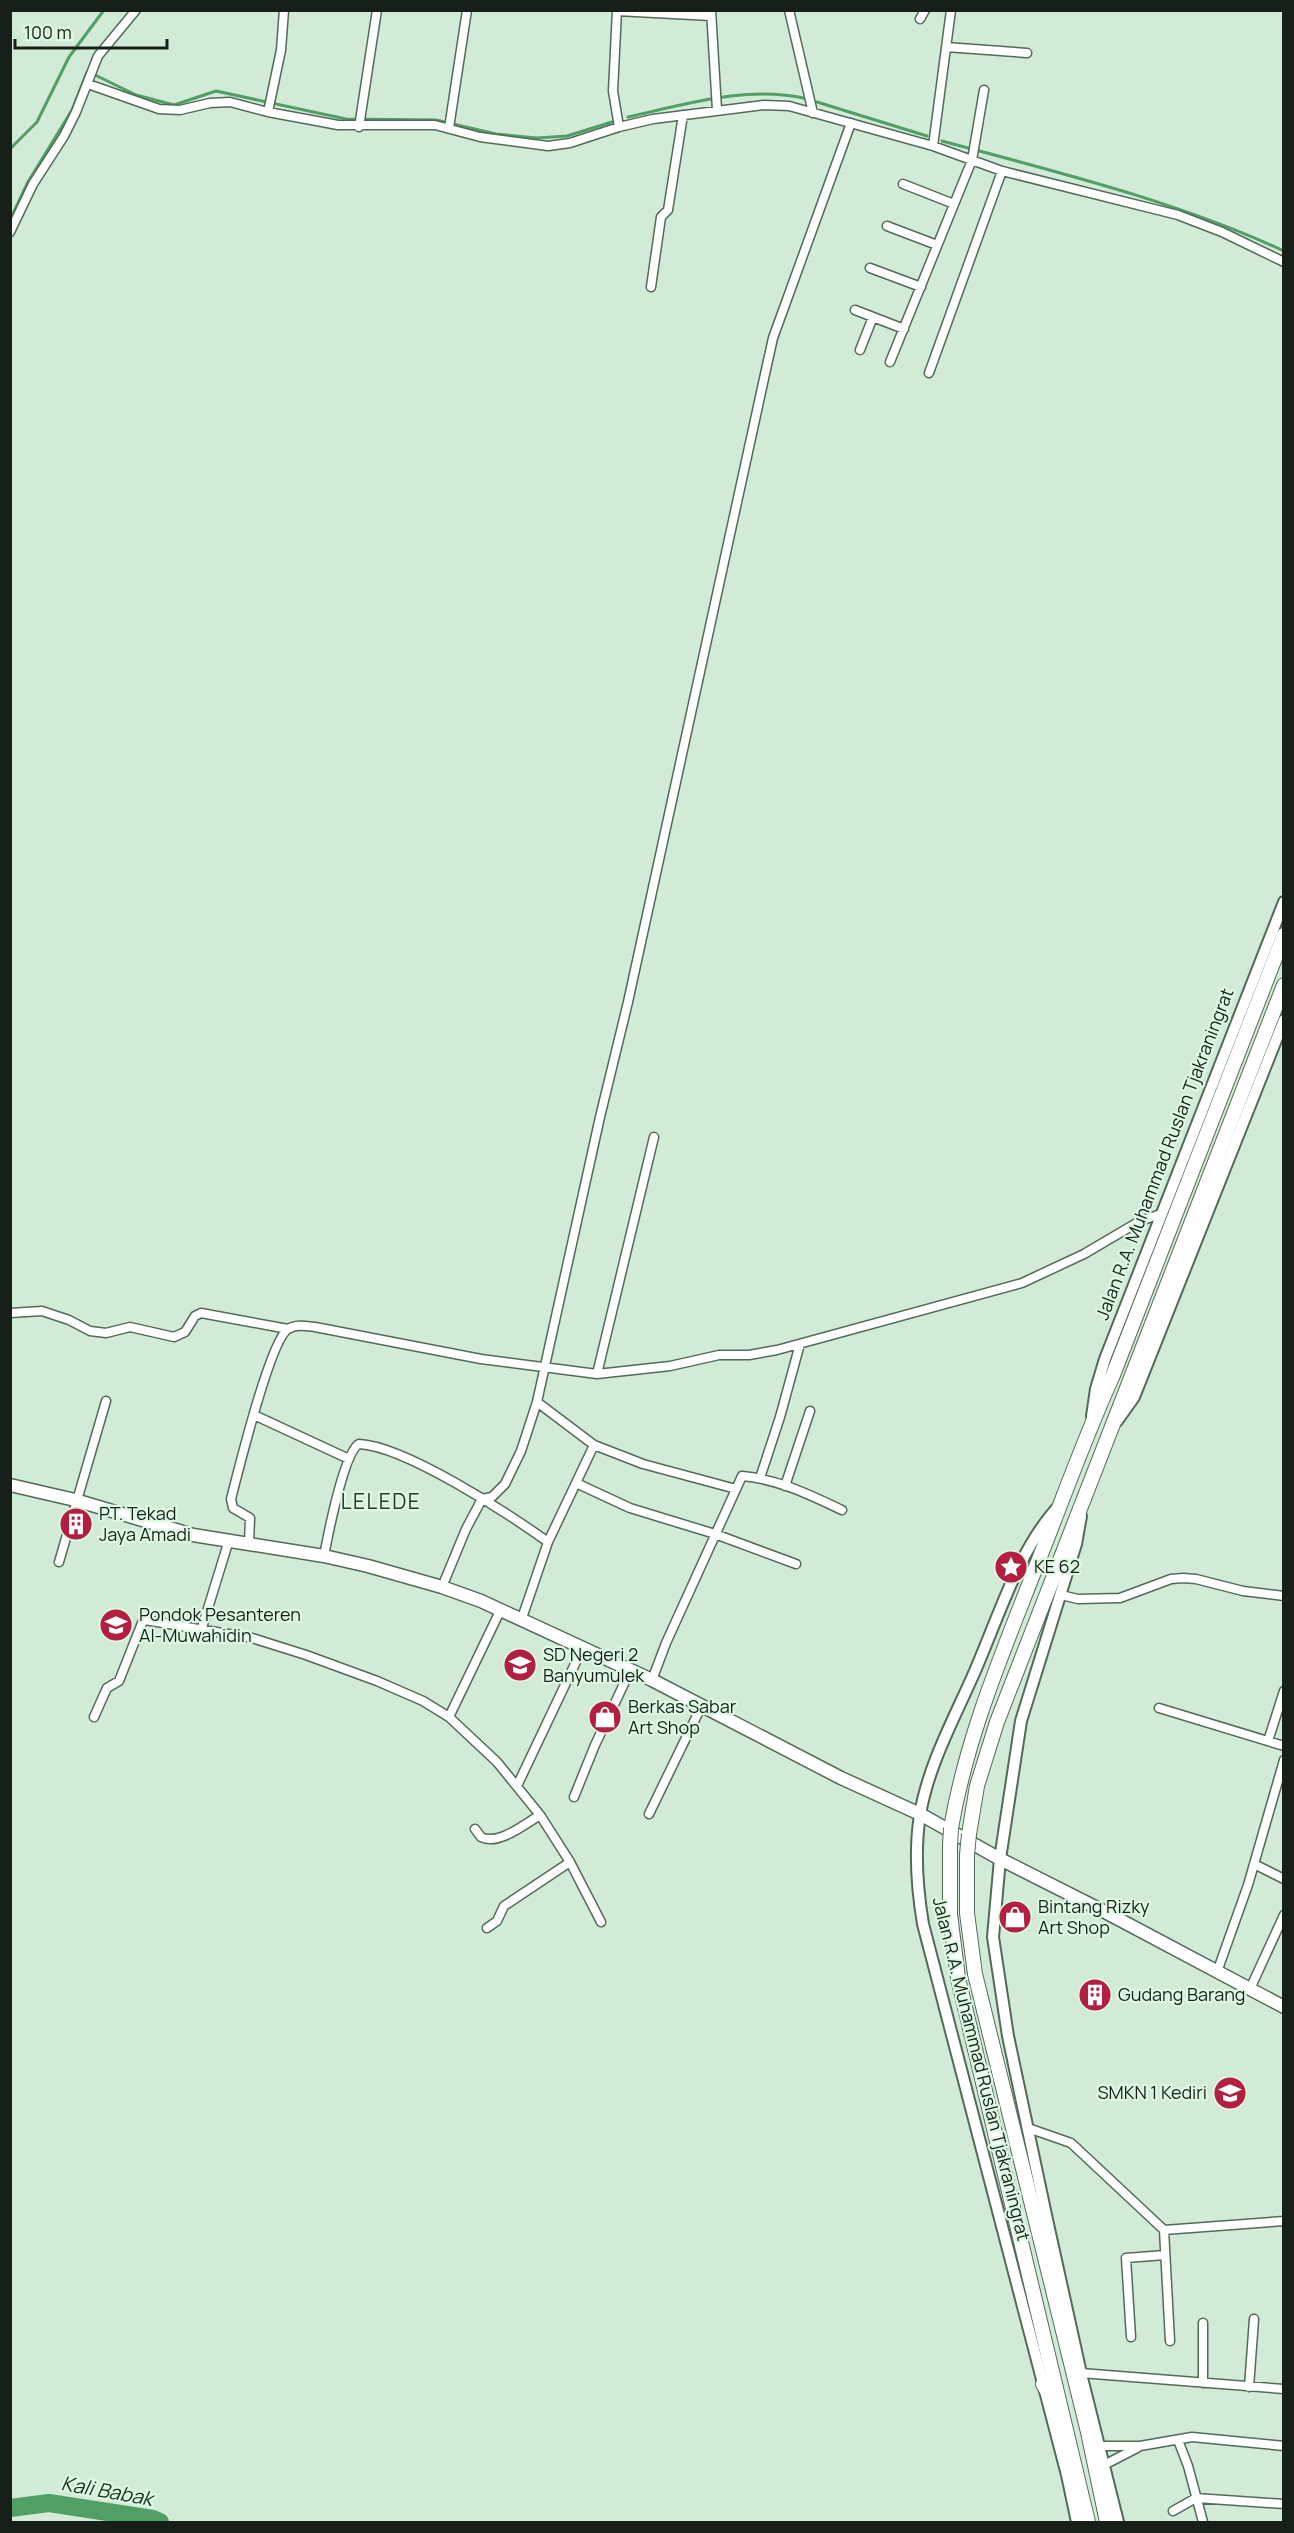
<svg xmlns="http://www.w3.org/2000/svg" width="1294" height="2533" viewBox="0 0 1294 2533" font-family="Manrope,sans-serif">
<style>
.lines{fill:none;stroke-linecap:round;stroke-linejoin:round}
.stream{stroke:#519f67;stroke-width:3}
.river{stroke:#519f67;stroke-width:18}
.minor-casing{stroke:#536a58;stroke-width:11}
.tertiary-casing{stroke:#536a58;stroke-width:14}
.secondary-casing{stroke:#536a58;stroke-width:15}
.trunk-casing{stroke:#536a58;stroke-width:16}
.minor{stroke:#fff;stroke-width:8}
.tertiary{stroke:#fff;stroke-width:10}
.secondary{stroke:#fff;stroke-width:12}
.trunk{stroke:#fff;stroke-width:14}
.trunk-bridge-casing{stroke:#536a58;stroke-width:16;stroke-linecap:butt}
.trunk-bridge{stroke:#fff;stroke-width:14}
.labels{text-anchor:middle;stroke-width:4.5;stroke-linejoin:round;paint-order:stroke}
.street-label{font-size:18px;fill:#162018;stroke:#def8e3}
.poi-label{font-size:18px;fill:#162018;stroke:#def8e3;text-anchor:start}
.water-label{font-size:20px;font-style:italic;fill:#12331c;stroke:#def8e3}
.quarter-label{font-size:21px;letter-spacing:1.5px;fill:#243929;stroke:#def8e3}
</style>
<rect width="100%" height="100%" fill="#d1ebd6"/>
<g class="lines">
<path class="stream" d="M93,74L136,95L174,105L216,91L346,119L436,120L496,134L537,138L567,136L612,122
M817,102L927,136
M628,117C687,104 747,85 808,99
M942,141C1057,172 1176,201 1284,251
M10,149L37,122L69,57L104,10
M10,220L28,182L72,110L87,72"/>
<path class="river" d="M10,2508L49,2503L153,2519L160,2522"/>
<defs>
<path id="minor" d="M617,10L613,91L619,127
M711,10L717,110
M789,10L813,113
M617,11L711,16
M920,19L925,10
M946,47L1027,53
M88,84L159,109L180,110L210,103L230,102L268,112L338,125H435L480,137L548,146L570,143L619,127L653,119L764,105L789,106L933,146L1002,171L1178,215L1222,232L1284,262
M268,112L281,50L284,10
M359,127L377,10
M449,128L467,10
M933,146L951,10
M903,184L954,204
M887,226L937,245
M10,232L33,184L64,136L76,112L98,56L136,10
M870,268L921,287
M651,287L661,217L668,210L683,115
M855,310L904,329
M860,350L873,317
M890,362L972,160L984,90
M929,373L1002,171
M10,1313L42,1311L69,1320L90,1331L106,1333L130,1327L174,1337L185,1332L195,1316L201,1313L288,1329
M597,1374L654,1137
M537,1402L594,1445L643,1464L736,1489
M254,1415L349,1459
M760,1478L780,1417L800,1344
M576,1483L630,1508L715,1534L796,1564
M785,1486L810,1411
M482,1499L492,1497L505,1484L521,1451L537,1402L600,1117L628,1002L765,374L773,338L851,123
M249,1543L250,1518L233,1508L231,1499C238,1472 270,1341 288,1329C296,1324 306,1326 315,1327L481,1359L597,1374L670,1366L719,1355H749L777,1350L1022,1283L1084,1254L1140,1221L1161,1214
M324,1556C328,1535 344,1452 359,1444C405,1446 509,1514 548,1542
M59,1562L106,1401
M442,1587L466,1529L482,1499
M1061,1595L1078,1599L1120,1598L1171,1579L1183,1578L1196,1579L1243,1591L1284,1596
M522,1618L548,1542L594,1445
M201,1631L229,1540
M652,1680L666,1643L742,1476C778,1479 810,1495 842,1510
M1159,1708L1284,1746
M94,1717L107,1688L119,1681L142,1623L145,1620L252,1638L306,1655L377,1681L423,1701L449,1717L497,1762L540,1815L570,1862L601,1922
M449,1717L501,1609
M1268,1741L1284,1691
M517,1786L583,1647
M574,1797L595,1745L631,1669
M649,1814L702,1705
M475,1829L481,1837C498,1846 525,1824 540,1815
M1254,1864L1284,1879
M487,1928L497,1921L504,1906L570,1862
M1217,1972L1248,1885L1284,1760
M1250,1989L1284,1915
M1028,2128L1071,2143L1164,2230L1284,2221
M1164,2230L1170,2341
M1131,2337L1126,2258L1165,2255
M1081,2373L1284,2389
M1203,2383V2323
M1249,2387L1254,2319
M1178,2440L1188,2466L1203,2522
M1099,2446H1140L1192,2437L1284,2446
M1104,2465L1137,2448
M1173,2511L1196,2498L1284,2504"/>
<path id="tertiary" d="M1092,1416L1096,1389L1105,1359L1284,902
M1117,1421L1134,1397L1284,1020
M1056,1509C1017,1554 999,1616 975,1671C955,1717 928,1765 920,1815C914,1852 917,1888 923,1924L1067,2475L1077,2522
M1081,1516L1076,1544L1021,1721L1000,1859L993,1937L1008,2036L1046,2215L1082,2378L1118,2522"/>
<path id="secondary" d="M10,1485L75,1500L193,1535L324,1556L368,1566L442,1587L481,1601L652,1680L841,1778L920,1814L1000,1859L1107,1913L1284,2007"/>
<path id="trunk" d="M951,1828C966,1740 1000,1659 1032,1577C1059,1510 1083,1441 1113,1375L1284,935
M969,1834L977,1786L997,1722L1284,985
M950,1846V1914L958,1978L1088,2522
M967,1855V1913L975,1974L1088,2432L1107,2522
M1043,2384L1055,2405"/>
</defs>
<use href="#minor" class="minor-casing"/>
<use href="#tertiary" class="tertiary-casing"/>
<use href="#secondary" class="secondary-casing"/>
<use href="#trunk" class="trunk-casing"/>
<use href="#minor" class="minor"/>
<use href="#tertiary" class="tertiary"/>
<use href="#secondary" class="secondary"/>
<use href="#trunk" class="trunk"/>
<defs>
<path id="trunk-bridge" d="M950,1846L951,1828
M967,1855L969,1834"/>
</defs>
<use href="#trunk-bridge" class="trunk-bridge-casing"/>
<use href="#trunk-bridge" class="trunk-bridge"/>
</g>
<defs>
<symbol id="building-disc" viewBox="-11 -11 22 22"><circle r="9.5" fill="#b21f40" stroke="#def8e3"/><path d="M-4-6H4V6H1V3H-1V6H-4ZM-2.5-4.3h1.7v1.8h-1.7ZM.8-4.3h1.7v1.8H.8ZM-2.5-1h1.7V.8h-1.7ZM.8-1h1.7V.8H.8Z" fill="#fff"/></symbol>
<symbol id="sight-disc" viewBox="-11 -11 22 22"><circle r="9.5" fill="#b21f40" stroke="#def8e3"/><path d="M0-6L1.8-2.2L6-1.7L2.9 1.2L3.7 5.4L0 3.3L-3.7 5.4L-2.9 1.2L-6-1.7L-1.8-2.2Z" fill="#fff"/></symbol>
<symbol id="school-disc" viewBox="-11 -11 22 22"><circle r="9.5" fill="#b21f40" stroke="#def8e3"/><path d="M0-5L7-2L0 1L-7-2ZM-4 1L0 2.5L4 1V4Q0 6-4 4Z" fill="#fff"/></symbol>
<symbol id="shop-disc" viewBox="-11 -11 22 22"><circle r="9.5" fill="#b21f40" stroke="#def8e3"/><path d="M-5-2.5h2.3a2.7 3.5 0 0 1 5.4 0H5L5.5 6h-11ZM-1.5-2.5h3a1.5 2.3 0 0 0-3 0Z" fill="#fff"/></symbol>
</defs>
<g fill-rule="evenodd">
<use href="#building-disc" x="57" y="1505" width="38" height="38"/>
<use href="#sight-disc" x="992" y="1548" width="38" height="38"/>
<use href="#school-disc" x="97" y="1606" width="38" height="38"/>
<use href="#school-disc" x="501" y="1646" width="38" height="38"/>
<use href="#shop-disc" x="586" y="1698" width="38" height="38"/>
<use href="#shop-disc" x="996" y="1898" width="38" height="38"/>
<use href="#building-disc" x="1076" y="1976" width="38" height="38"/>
<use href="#school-disc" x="1211" y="2074" width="38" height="38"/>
</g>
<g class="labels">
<g class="street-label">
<text transform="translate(1165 1154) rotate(-69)" y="6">Jalan R.A. Muhammad Ruslan Tjakraningrat</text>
<text transform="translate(981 2069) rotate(76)" y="6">Jalan R.A. Muhammad Ruslan Tjakraningrat</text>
</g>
<g class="poi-label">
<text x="99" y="1520">PT. Tekad<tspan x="99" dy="21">Jaya Amadi</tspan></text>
<text x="1034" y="1573">KE 62</text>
<text x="139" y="1621">Pondok Pesanteren<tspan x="139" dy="21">Al-Muwahidin</tspan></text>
<text x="543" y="1661">SD Negeri 2<tspan x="543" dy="21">Banyumulek</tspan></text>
<text x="628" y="1713">Berkas Sabar<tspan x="628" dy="21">Art Shop</tspan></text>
<text x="1038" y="1913">Bintang Rizky<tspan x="1038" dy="21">Art Shop</tspan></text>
<text x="1118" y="2001">Gudang Barang</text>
<text x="1207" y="2099" text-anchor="end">SMKN 1 Kediri</text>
</g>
<g class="water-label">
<text transform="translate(107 2491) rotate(10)" y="7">Kali Babak</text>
</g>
<g class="quarter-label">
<text x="381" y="1509">LELEDE</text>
</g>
</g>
<rect width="1294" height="2533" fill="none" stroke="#162018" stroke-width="24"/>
<path d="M15 39v9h152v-9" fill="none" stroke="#162018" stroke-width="3"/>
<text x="24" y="39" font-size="18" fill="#162018" stroke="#def8e3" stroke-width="4.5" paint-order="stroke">100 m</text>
</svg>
